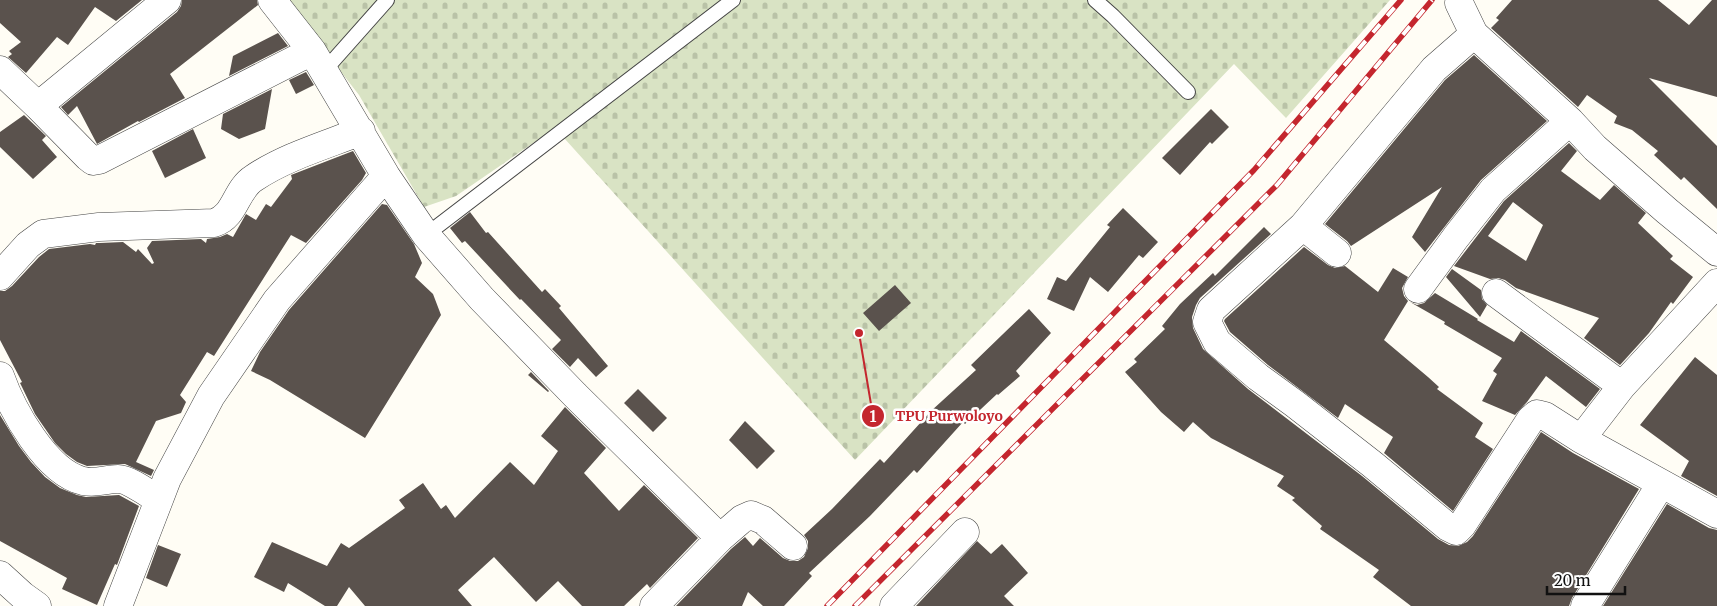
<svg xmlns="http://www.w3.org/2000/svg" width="1717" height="606" viewBox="0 0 1717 606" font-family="Merriweather,serif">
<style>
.cemetery{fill:url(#cemetery-stones)}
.building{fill:#5a524d;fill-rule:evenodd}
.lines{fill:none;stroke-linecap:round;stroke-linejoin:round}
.lane-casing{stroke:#444;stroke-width:16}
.street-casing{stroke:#444;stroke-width:29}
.lane{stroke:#fff;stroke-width:14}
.street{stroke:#fff;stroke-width:28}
.rail-casing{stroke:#c4262e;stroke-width:5.5}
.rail{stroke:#fff;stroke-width:4;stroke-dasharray:11;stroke-linecap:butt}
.leader{fill:none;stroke:#c4262e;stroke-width:2}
.callout-dot{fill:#c4262e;stroke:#fff;stroke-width:2}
.mark-label{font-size:15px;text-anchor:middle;font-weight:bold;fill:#fff}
.callout-label{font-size:14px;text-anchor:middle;font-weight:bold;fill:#c4262e;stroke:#fff;stroke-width:5;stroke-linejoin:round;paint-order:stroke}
</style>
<defs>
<pattern id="cemetery-stones" width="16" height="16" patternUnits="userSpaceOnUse" patternTransform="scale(1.25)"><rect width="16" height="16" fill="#d9e3c4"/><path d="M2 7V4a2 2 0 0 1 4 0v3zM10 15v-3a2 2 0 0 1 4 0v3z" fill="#b9c2a7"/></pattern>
</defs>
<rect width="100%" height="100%" fill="#fffdf5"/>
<path class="cemetery" d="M285,0H1390L1286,118L1234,64L855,460L555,128L456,196L424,207L359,95Z"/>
<path class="building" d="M0,0H142L116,21L95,7L68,45L57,37L26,73L8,57L12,54L9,51L21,42L0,23Z
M182,0H257L258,5L170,74L185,98L139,122L138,121L97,144L77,106L68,115L61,107L177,12L181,6Z
M1512,0H1658L1689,25L1712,0H1717V97L1649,78L1717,146V209L1684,177L1681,180L1654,155L1658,151L1632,130L1614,123L1617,116L1587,95L1578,107L1491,28L1499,20L1496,18Z
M278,33L288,46L229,76L233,56Z
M1474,55L1547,121L1481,180L1425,252L1412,237L1442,187L1351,246L1347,241L1325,224L1445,80Z
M306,72L314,85L296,94L289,80Z
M272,89L265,129L239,139L221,129L223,114Z
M1211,109L1229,127L1212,144L1210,142L1180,175L1162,158Z
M24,115L46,136L42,140L57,157L33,179L0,147V132Z
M193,129L206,158L165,178L152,151Z
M1569,143L1577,151L1561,171L1600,200L1614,185L1646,213L1638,223L1673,256L1670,259L1693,277L1673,304L1671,302L1649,333L1620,365L1584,338L1599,318L1516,288L1505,280L1498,278L1490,279L1454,266L1504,201ZM1513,202L1543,225L1526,261L1488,236Z
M353,151L366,173L362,180L306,243L291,235L214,356L207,352L180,395L186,402L181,413L156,421L136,462L154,470L151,476L125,464L87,466L77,462L66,454L55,443L35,414L22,387L20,383L22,382L0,340V291H5L12,286L39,257L49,249L90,244L95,245L96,243H100L123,242L136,252L138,249L152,264L154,263L147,248L152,241L201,239L206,243L207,239L220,237L227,234L233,237L246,214L256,220L266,204L271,207L292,179L291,175Z
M382,204L387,205L414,244L422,263L415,277L433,294L441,315L365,438L270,380L251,371L260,352L289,310Z
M1123,208L1158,242L1143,258L1139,255L1108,292L1090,277L1074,311L1047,299L1057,277L1066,281L1110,227L1107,225Z
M470,212L486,233L488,232L542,292L545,289L561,306L559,308L608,366L596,377L578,358L570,367L552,349L561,340L521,299L520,300L465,241L462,243L450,228Z
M1264,227L1271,234L1200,298L1196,305L1192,317L1193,328L1203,349L1248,389L1362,476L1438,539L1449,545L1458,546L1467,542L1473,536L1541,432L1573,453L1639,489L1572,598L1569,606H1411L1373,577L1379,570L1320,529L1322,526L1292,500L1295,498L1277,486L1284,476L1211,438L1193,422L1184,432L1161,412L1125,372L1137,362L1134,359L1165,329L1162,326L1180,304L1213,273L1215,276Z
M1304,247L1328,265L1335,268L1345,266L1378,292L1393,268L1408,277L1402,288L1404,296L1408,301L1384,340L1428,377L1439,387L1437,389L1483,423L1475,437L1493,449L1453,511L1384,453L1393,437L1345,404L1338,418L1268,365L1230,332L1224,321L1225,319Z
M1452,269L1481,290L1482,299L1487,305L1480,317L1446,277Z
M895,285L911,303L879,331L863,313Z
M1435,293L1478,319L1477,320L1514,342L1521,331L1600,389L1586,407L1546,376L1527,402L1515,415L1482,401L1497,374L1493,371L1502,358L1444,324L1445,322L1410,302L1417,305L1424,303Z
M1029,309L1051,333L1016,371L1020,376L998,395L997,394L965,424L963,422L917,473L914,470L870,516L809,573L812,576L784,606H763L748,592L742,606H676L731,549L745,537L753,546L760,538L783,558L790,561H798L804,557L808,548V541L804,535L832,509L880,459L884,463L931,411L976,370L971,365Z
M1695,357L1717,375V496L1681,476L1689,461L1640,425Z
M531,372L549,391L548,392L528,375Z
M638,389L667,418L653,432L624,403Z
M565,407L606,448L584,473L619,511L644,485L698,538L650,588L647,584L624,606H582L558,581L536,602L494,557L458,590L472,606H365L349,587L337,606H325L288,583L284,592L254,577L272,542L327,566L341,543L349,548L405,508L399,500L423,483L441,509L446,505L455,518L510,462L534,485L558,451L541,436Z
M0,415L19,446L31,462L45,477L60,488L77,495L86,497L119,495L139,506L117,565L115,564L97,605L62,589L67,578L0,541Z
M745,421L775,451L757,469L729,440Z
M1667,504L1709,528L1717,530V606H1603Z
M977,541L991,554L1002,544L1028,573L1004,596L1014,606H916Z
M158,545L181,554L167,587L146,578Z"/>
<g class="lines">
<defs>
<path id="lane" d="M1095,0L1113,16L1188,92
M324,71L387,0
M426,235L733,0"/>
<path id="street" d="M167,0L38,106L88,157L93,161L99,160L312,51
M272,0L312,51L386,176L426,235L482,299L575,395L720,538
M1459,3L1474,34L1570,121L1595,148L1667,211L1717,252
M0,70L38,106
M1303,226L1211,310L1207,322L1217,342L1258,377L1295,404L1372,464L1448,527L1456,531L1462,525L1531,419L1537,414L1545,416L1581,439L1622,386L1717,283
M1337,253L1303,226L1434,69L1474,34
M0,276L28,245L43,234L99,227L214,223C236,216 235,190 254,178C285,157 326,145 361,131
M1418,289L1456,237L1493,190L1570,121
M1496,293L1622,386
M0,376C12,410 46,472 83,481C97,484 105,479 118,479C129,479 149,494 159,500
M1581,439L1717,514
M0,575L23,596L37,606
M118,606L167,479L211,396L277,300L386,176
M654,606L720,538L742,519L751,515L763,520L793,546
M894,606L965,532
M1585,606L1661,484"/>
</defs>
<use href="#lane" class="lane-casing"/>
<use href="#street" class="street-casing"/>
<use href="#lane" class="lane"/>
<use href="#street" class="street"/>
<defs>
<path id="rail" d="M827,606L1254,170L1401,0
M855,606L1277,185L1432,0"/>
</defs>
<use href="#rail" class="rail-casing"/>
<use href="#rail" class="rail"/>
</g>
<path class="leader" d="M859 333L873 416"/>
<g class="callout-dot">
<circle cx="859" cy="333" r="5"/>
<circle cx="873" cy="416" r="12"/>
</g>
<g class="mark-label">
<text x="873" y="422">1</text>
</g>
<g class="callout-label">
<text x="949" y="421">TPU Purwoloyo</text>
</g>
<path d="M1547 586v8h78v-8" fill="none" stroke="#111111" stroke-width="2.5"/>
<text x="1554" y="586" font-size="15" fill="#111111" stroke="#ffffff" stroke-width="4" paint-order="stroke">20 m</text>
</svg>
